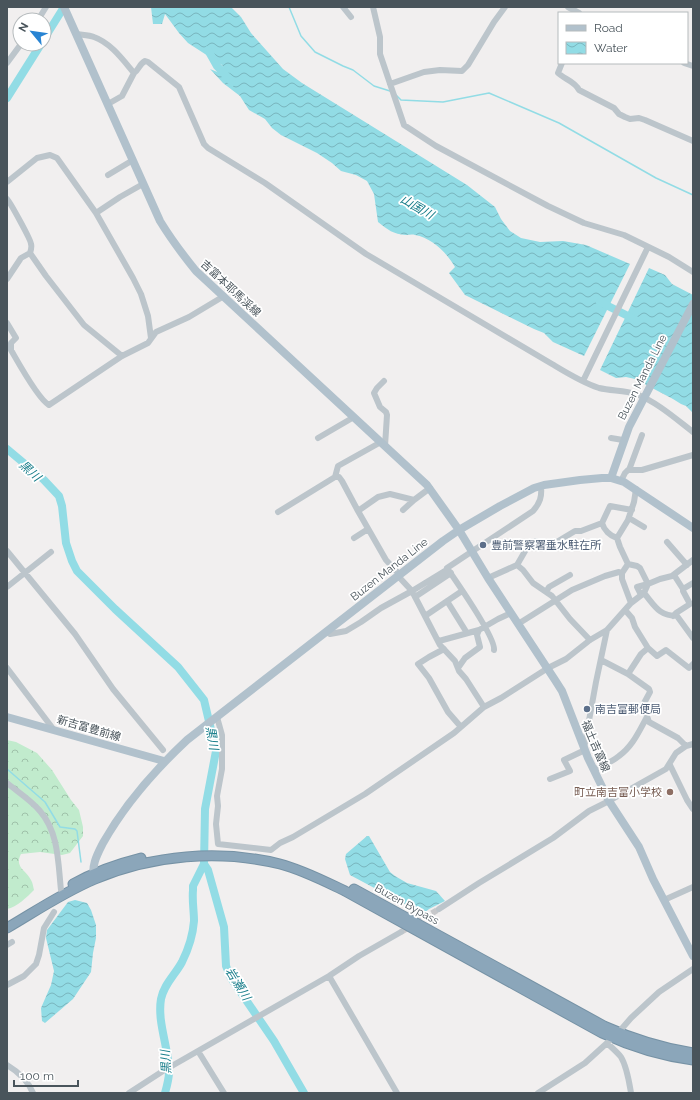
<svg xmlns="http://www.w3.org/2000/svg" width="700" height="1100" viewBox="0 0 700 1100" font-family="Raleway,'Noto Sans JP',sans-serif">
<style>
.forest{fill:url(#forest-crowns)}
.water{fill:url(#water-waves)}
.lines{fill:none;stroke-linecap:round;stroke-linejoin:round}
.stream{stroke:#92dce5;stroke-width:1.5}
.river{stroke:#92dce5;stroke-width:8}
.minor-tunnel{stroke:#c7c8ca;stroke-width:6;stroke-dasharray:6 3;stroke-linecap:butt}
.highway-casing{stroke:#7692a5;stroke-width:11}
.minor{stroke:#bcc5cb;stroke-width:6}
.major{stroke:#b1c1cc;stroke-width:8}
.highway{stroke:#8ba6ba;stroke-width:9}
.service-dot{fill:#5c6f8a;stroke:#fff;stroke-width:1.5}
.education-dot{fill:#8d6e63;stroke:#fff;stroke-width:1.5}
.labels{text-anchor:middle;stroke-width:3.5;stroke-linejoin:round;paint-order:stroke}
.street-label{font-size:11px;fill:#49545b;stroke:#fff}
.service-label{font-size:11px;fill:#4e5e75;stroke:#fff;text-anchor:start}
.education-label{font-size:11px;fill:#785e54;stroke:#fff;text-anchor:end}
.water-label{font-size:12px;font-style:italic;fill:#177d8a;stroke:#fff}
</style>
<defs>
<pattern id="forest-crowns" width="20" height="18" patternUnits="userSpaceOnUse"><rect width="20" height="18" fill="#c1ebcd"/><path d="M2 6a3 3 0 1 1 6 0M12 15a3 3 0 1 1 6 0" fill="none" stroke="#9fc1a9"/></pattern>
<pattern id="water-waves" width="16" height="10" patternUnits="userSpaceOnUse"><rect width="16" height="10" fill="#92dce5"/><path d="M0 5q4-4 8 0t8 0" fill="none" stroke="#79b5bd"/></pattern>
</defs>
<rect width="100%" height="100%" fill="#f1efef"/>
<path class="forest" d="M7,740L16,742L37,753L52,770L71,800L79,810L83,827V836L70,853L62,855L40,852L21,854C14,867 26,870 31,880C33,883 33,887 34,890C27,897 17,907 7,909Z"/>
<path class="water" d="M151,7H231L241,17L251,33L283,69L302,83L467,185L495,207L501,219L510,231L521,238L540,242L563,241L586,245L630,264L584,356L553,342L544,333L534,329L465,295L449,273L455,267C447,253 432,238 415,235C412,234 409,235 406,235C393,234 388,230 378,222L374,194L367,181L356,175L341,171L332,163L317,153L281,135L272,128L265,119L249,110L240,96L223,83L210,69L227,76L222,65L188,43L179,33L165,14L162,24H153Z
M649,268L665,275L672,284L693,295V413L686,406L681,404L673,399L635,379L626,377L616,378L600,370Z
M367,836H369L390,872L395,876L407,883L436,891L445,901L429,909L423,914L350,875L345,859L346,854Z
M75,900L87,903L91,910L96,925V938L93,953L91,972L73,999L45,1023L42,1021L41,1008L51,985L54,971L46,938L47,930L68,902Z"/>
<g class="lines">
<path class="stream" d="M289,7L301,36L315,52L343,66L353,70L374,86L390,91
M395,94L401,100L443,102L489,93L559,123L656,178L693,195
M7,769L45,802L60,827L75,829L77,831L81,862"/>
<path class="river" d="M44,39L64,7
M208,50L217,66L232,82
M7,98L41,44
M600,302L636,320
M7,449L44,480L59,496L62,506L66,543L72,561L77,571L115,609L178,667L204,700L216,751L205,809L204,864L193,886V890C192,901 194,911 194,921C193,934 188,950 182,962C175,975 164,984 161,999C157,1023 169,1048 169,1072C169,1079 167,1086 165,1093
M204,864L208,870L224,927L226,966L231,978L274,1041L304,1093"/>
<path class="minor-tunnel" d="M401,932L439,909"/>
<defs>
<path id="highway" d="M73,884C94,872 117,864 141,858
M354,889L604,1026C633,1039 662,1048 693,1053
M7,928C36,911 64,892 95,879C153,855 219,849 280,864C303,870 324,881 345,891L602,1033C630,1046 662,1056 693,1060"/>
</defs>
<use href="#highway" class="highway-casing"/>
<path class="minor" d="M343,7L351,17
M373,7L380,37V54L404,125L436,146L548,206L584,223L624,235L669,257L693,272
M568,7L579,13
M38,20L46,7
M76,34C82,35 89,35 94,37C111,43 123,60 134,73L122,96L108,104
M7,63L21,44
M562,63L558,73C564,79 575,81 579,90L614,108L619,114L625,117L630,119L639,118L645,120L693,141
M684,63L693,66
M134,73C139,70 139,64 145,61L148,62L179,87L204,144L208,148L265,183L366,254L552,364C567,373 583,383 599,388C611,391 625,390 636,394C657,402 676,419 693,432
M390,84L424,72L440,70L462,71L468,65L494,22L505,7
M108,175L133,160
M7,182L37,158L50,155L57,158L96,213L133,278L141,294L148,316L151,338
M7,199C10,202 31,240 31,244C32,247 31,250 30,253L46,276L84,325L122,356
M96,213L120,197L143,184
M7,279L21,258L30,253
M7,323L16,338L11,343V350C18,362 38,399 49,405L122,356L148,343L156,332L189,317L224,296
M384,381L377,388L374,393L380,407L386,412L387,415L385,446
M583,381L648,247
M318,438L354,417
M611,438L623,440
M629,470L642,435
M335,477L338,466L381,442
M621,481L625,473L628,470H642L693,455
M403,510L414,500
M278,512L335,477H339L342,481L358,511
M629,518L644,527
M602,523C604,530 610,536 617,538
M354,538L368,529
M667,542L687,565
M7,551L75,634L113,689L163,750
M628,564L637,566L640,568L648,584L637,587L641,595
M517,565L523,570L533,583L552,596L570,619L590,640
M400,575L386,560L358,511L378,497L390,494L414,500L430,488
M398,576L412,591L440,645L455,661L459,671L466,679L484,707
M488,578L517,565L528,546L536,541L545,545L550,546L575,531H581L602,523L610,506L632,510
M7,587L51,552
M683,589L693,583
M546,592L549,587L570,575
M644,593C655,606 659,616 677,616L693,638
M415,597L451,573
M447,601L467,633
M631,603L622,579V573L628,564L620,547L617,538L628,520L634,502L636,489
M625,610L632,618L635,627L648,648L641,654L628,674
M425,616L462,591
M673,616L676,613L690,604L683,591V589L674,575
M518,624L572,590L605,576L619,572L622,573
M327,632L330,634L346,631L361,622L381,608L412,591L448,569
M439,641L479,630L498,619L511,613
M648,648L657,656L666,650L689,668L693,664
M444,649L429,657L418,664L429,678L448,712L461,727
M494,650C496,638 456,581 447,568L533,511C540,503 542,497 541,486
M601,660L628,674L649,689L650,692L643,705L649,722L678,738L686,746
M7,668L54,730
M458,668L465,658L480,647L477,635L479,630
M217,717L222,735V769L217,796L218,806L216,824L218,844L271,850L280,843L293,837L365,794L454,733L484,707L501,698L548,668L566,659L590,640L607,630L631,603L644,593L648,584L660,579L672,576L693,560
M584,748L596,682L607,630
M670,765L687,800L693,809
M594,770C602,766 612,762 619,756C633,746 639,731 647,717
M550,779L570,771L564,760L585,750
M7,783C18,792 31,800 40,811C59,833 58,863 61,890
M664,900L693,887
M439,909L479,883L553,838L589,811L609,801L666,769L676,753L686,746L693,744
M7,945L12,942
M329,976L397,1093
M7,985L24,976L36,964L39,955L44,928L54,912
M607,1043C611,1047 617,1052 621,1057C627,1067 629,1081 631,1093
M198,1051L224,1093
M7,1065C17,1071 28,1081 33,1093
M129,1093L163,1071L329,976L359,956L401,932
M538,1093L585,1063L618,1033L631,1018L659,992L693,969"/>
<path class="major" d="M64,7L160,221C171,239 183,255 196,271L427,485L459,530L488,578L555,680L562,691L588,758L609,801L639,847L653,879L693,956
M611,478L629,427L693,304
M7,717L164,761
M95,878C90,867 98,853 103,843C125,804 154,771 187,740L443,541L459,530L500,506L534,488L544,485L580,480L602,478H611L624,482L693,528"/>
<use href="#highway" class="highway"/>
</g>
<g class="service-dot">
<circle cx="483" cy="545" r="4"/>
<circle cx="587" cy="709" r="4"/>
</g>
<circle class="education-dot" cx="670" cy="792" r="4"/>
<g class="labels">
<g class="street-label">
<text transform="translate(231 288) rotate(43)" y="4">吉富本耶馬渓線</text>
<text transform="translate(642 377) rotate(-63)" y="4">Buzen Manda Line</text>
<text transform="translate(389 569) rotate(-38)" y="4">Buzen Manda Line</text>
<text transform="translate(89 728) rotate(16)" y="4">新吉富豊前線</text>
<text transform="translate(596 746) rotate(67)" y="4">福土吉富線</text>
<text transform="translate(407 904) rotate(29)" y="4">Buzen Bypass</text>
</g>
<g class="service-label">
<text x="491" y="549">豊前警察署垂水駐在所</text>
<text x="595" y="713">南吉富郵便局</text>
</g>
<g class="education-label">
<text x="662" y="796">町立南吉富小学校</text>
</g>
<g class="water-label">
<text transform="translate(417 207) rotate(30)" y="4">山国川</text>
<text transform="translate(30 471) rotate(42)" y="4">黒川</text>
<text transform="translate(212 738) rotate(80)" y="4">黒川</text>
<text transform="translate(238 984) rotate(58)" y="4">岩瀬川</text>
<text transform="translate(166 1062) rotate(-94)" y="4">黒川</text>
</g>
</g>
<rect width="700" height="1100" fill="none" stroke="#49545b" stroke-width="16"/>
<rect x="558" y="12" width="130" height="52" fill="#ffffff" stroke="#b6bbbd"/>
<rect x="566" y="25" width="20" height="6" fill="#b1c1cc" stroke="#b6bbbd"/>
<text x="594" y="32" font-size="12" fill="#49545b">Road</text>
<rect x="566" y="42" width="20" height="12" fill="url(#water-waves)" stroke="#b6bbbd"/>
<text x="594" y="52" font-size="12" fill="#49545b">Water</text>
<g transform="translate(32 32) rotate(299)"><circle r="19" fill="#ffffff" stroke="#b6bbbd"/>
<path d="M0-3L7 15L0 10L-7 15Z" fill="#2884d3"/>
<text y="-6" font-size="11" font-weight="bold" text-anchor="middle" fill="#49545b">N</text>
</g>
<path d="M14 1080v6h64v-6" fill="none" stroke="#49545b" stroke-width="2"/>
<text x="20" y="1080" font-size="12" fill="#49545b" stroke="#ffffff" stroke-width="3" paint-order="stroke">100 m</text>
</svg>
